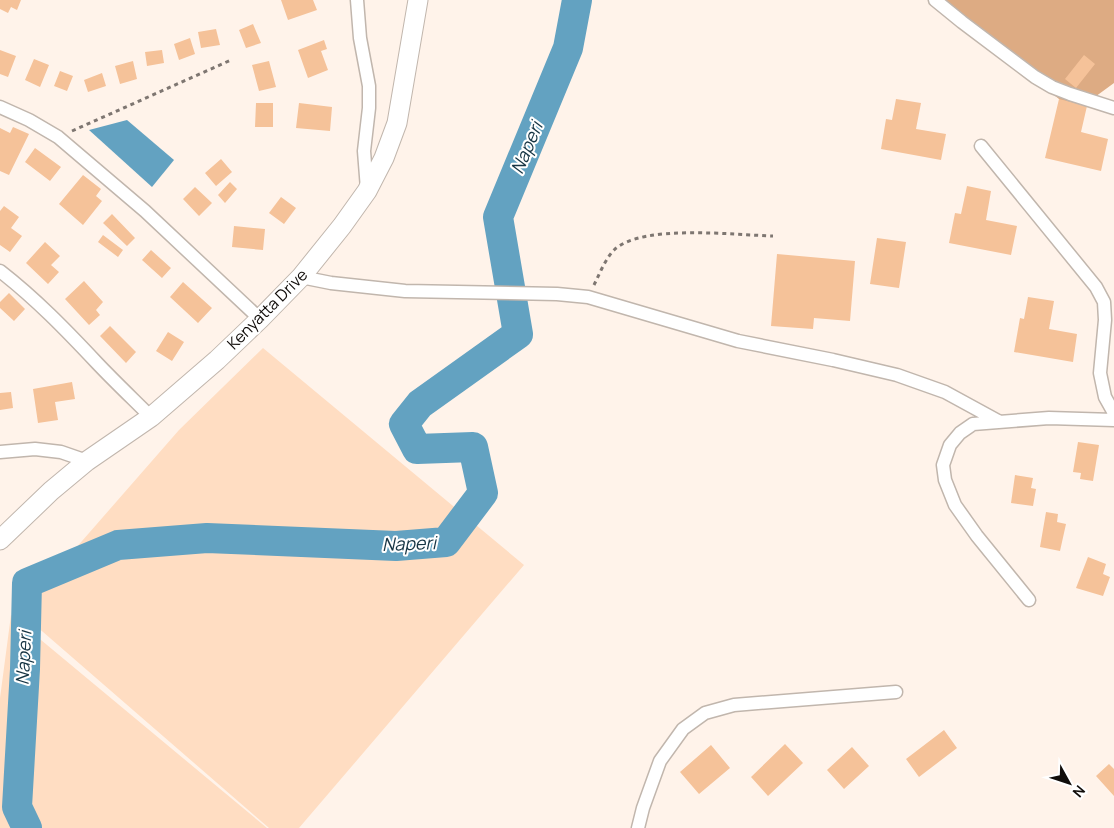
<svg xmlns="http://www.w3.org/2000/svg" width="1114" height="828" viewBox="0 0 1114 828" font-family="Manrope,sans-serif">
<style>
.green{fill:#ffddc2}
.forest{fill:#ddab83}
.water{fill:#63a2c1}
.lines{fill:none;stroke-linecap:round;stroke-linejoin:round}
.river{stroke:#63a2c1;stroke-width:30}
.building{fill:#f5c299}
.street-casing{stroke:#c1b6ad;stroke-width:15}
.secondary-casing{stroke:#c1b6ad;stroke-width:21}
.path{stroke:#7e7671;stroke-width:3;stroke-dasharray:4 4;stroke-linecap:butt}
.street{stroke:#fff;stroke-width:12}
.secondary{stroke:#fff;stroke-width:19}
.labels{text-anchor:middle;stroke-width:4;stroke-linejoin:round;paint-order:stroke}
.street-label{font-size:16px;fill:#110d0a;stroke:#fff}
.water-label{font-size:18px;font-style:italic;fill:#163443;stroke:#fff}
</style>
<rect width="100%" height="100%" fill="#fff3ea"/>
<path class="green" d="M263,348L524,565L299,828H269L20,612L179,430Z
M11,615L267,828H0V698Z"/>
<path class="forest" d="M934,0H1114V83L1073,113L1059,99Z"/>
<path class="water" d="M127,120L174,160L152,187L89,130Z"/>
<g class="lines">
<path class="river" d="M27,828L17,807L25,669L27,583L118,545L207,538L396,546L446,542L483,493L473,447L417,449L404,424L420,404L518,334L498,217L568,48L577,0"/>
</g>
<path class="building" d="M0,0H21L17,10L11,7L8,13L0,9Z
M281,0H313L317,10L288,20Z
M253,24L261,43L246,48L239,30Z
M216,29L220,45L201,48L198,32Z
M190,38L195,54L179,60L174,44Z
M324,40L327,49L321,51L328,70L308,78L298,50Z
M0,50L16,56L8,77L0,74Z
M162,50L164,63L147,66L145,52Z
M1084,55L1095,64L1076,88L1065,79Z
M34,59L49,65L40,87L25,80Z
M133,61L137,79L120,84L115,66Z
M269,61L276,87L259,91L252,65Z
M60,71L73,76L67,91L54,86Z
M102,73L106,86L88,92L84,80Z
M896,99L921,103L916,129L946,134L941,160L881,149L886,119L892,120Z
M1059,99L1087,106L1081,132L1108,139L1101,171L1045,158Z
M256,103H273V127H255Z
M299,103L332,107L330,131L296,128Z
M13,127L29,134L9,175L0,171V128L10,133Z
M35,148L61,167L50,181L25,162Z
M221,159L232,172L216,186L205,173Z
M83,175L101,189L96,196L102,201L83,225L59,204Z
M230,182L237,189L225,203L218,195Z
M967,186L991,191L986,220L1017,226L1011,255L949,243L955,213L961,214Z
M195,187L212,203L199,216L183,199Z
M281,197L296,208L284,224L269,213Z
M4,206L19,217L11,228L22,236L10,252L0,245V211Z
M112,214L135,238L127,246L103,223Z
M234,226L265,229L263,250L232,247Z
M103,235L123,250L118,257L98,242Z
M877,238L906,242L899,288L870,284Z
M45,242L60,256L51,265L59,272L48,284L26,263Z
M151,250L171,268L162,278L142,260Z
M777,254L855,261L850,321L814,318L813,329L771,326Z
M84,281L103,302L96,310L100,315L89,325L65,299Z
M183,282L212,308L198,323L170,297Z
M9,293L25,309L14,321L0,308V302Z
M1028,297L1054,301L1049,329L1077,334L1073,362L1014,352L1020,318L1024,319Z
M110,326L136,352L126,363L100,336Z
M168,332L184,342L172,361L156,351Z
M72,382L75,399L55,402L58,420L38,423L33,389Z
M11,392L13,408L0,410V393Z
M1078,442L1099,445L1093,481L1080,479L1081,473L1073,472Z
M1015,475L1033,478L1031,488L1036,489L1033,506L1011,503Z
M1046,512L1058,514L1057,522L1066,524L1060,551L1040,547Z
M1088,557L1106,564L1103,574L1110,577L1103,596L1076,588Z
M944,730L957,748L919,777L906,759Z
M785,744L803,763L768,796L751,777Z
M711,745L730,768L699,794L680,772Z
M852,747L869,766L844,789L827,770Z
M1109,764L1114,769V796L1096,776Z"/>
<g class="lines">
<defs>
<path id="street" d="M357,0L360,38L369,86V108L364,151L367,189
M935,0L962,22L1035,77L1052,87L1070,94L1114,108
M0,107L29,120L58,137L145,211L260,319
M981,146L1096,287L1104,302L1105,320L1100,373L1105,397L1114,413
M0,271C36,299 66,330 97,363C114,381 133,399 151,417
M301,277L331,283L405,291L557,294L588,297L738,341L833,360L897,375L945,392L1000,422
M0,452L35,449L61,452L87,461
M1029,600L977,536L955,505L945,480L943,465L950,445L960,433L973,424L1049,418L1114,420
M638,828L643,808L660,761L683,729L705,713L734,705L896,692"/>
<path id="secondary" d="M0,540L51,491L87,461L151,417L217,360L260,319L301,277L342,226L367,191L384,158L397,123L418,0"/>
</defs>
<use href="#street" class="street-casing"/>
<use href="#secondary" class="secondary-casing"/>
<path class="path" d="M72,131L231,60
M594,285C600,273 605,259 615,249C644,224 734,235 773,236"/>
<use href="#street" class="street"/>
<use href="#secondary" class="secondary"/>
</g>
<g class="labels">
<g class="street-label">
<text transform="translate(267 309) rotate(-45)" y="6">Kenyatta Drive</text>
</g>
<g class="water-label">
<text transform="translate(527 148) rotate(-67)" y="6">Naperi</text>
<text transform="translate(409 544) rotate(-2)" y="6">Naperi</text>
<text transform="translate(24 658) rotate(-87)" y="6">Naperi</text>
</g>
</g>
<g transform="translate(1069 783) rotate(130)" stroke="#ffffff" stroke-width="4" paint-order="stroke">
<path d="M0-4L9 19L0 12L-9 19Z" fill="#110d0a"/>
<text y="-8" font-size="14" font-weight="bold" text-anchor="middle" fill="#110d0a">N</text>
</g>
</svg>
